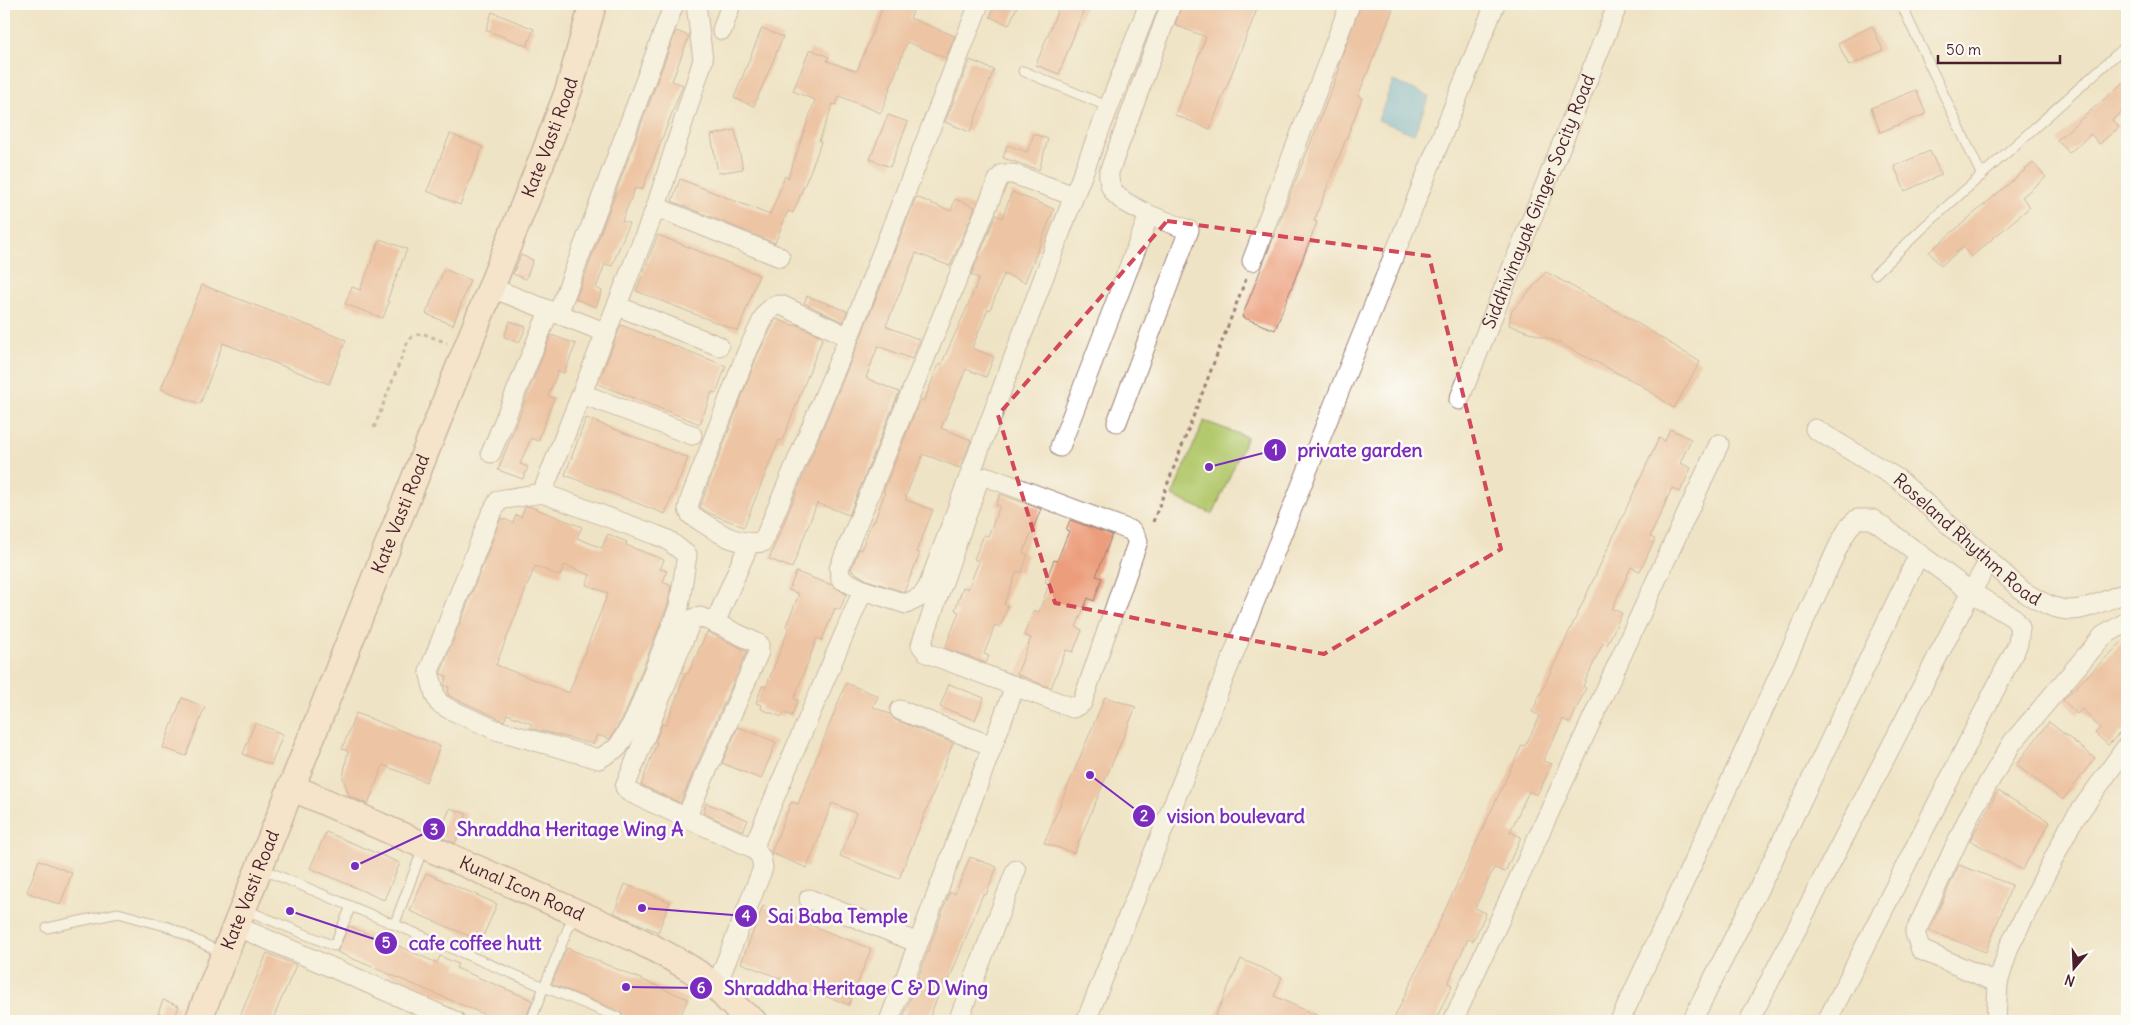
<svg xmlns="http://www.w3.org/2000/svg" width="2131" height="1025" viewBox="0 0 2131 1025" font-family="Delius,sans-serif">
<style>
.green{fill:#b3c96d;stroke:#7e744c}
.water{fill:#65b7e1;stroke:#586b86}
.building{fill:#ec9e7c;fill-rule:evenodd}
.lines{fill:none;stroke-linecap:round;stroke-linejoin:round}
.lane-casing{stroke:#9c8178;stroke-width:11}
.street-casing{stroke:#9c8178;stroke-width:21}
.secondary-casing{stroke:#9c8178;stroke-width:29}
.path{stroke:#9c8178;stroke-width:3;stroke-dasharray:4 4;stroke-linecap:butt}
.lane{stroke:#fff;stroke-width:9}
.street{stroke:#fff;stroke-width:19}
.secondary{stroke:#fde4d1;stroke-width:26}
.marked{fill:none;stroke:#d1495b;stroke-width:4;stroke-dasharray:10 6;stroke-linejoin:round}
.labels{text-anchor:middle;stroke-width:5;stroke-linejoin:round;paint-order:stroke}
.street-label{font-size:18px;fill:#4a1f2b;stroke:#fdfcf7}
.leader{fill:none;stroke:#7b2cbf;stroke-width:2}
.callout-dot{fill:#7b2cbf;stroke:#fdfcf7;stroke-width:2}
.mark-label{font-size:15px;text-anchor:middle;font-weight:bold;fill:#fff}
.callout-label{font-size:19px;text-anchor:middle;font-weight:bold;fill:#7b2cbf;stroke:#fdfcf7;stroke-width:5;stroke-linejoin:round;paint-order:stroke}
</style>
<rect width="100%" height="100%" fill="#fdfcf7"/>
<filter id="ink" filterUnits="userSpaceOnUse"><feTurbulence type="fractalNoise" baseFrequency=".02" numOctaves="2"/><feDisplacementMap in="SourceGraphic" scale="10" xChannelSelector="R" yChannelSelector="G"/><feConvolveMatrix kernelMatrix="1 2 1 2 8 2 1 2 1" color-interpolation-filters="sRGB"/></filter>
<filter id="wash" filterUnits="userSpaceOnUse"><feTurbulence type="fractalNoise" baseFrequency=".0096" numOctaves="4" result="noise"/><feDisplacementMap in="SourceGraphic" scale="20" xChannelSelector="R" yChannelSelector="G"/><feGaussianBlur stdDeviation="1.12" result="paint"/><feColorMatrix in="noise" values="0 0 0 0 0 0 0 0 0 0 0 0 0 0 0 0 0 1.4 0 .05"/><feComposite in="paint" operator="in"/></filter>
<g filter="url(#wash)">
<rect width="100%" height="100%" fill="#efe3c5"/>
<path class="green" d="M1204,421L1247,437L1213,514L1172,496Z"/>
<path class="water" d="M1393,81L1429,96L1414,134L1378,120Z"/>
<g id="blocks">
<path class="building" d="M884,4H916L910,18L955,36L946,58L907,42L881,113L839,96L836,105L833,104L819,141L821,142L814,162L793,213L788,211L775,243L672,201L680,179L770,215L785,176L788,178L815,100L793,91L810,49L829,57L827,61L857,71Z
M995,4H1018L1009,25L990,17Z
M1060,4H1086L1059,74L1036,65Z
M1182,4H1259L1210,129L1175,115L1206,37L1175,25Z
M1361,4H1395L1358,96L1362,98L1314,221L1317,222L1275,330L1242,317L1340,68L1338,67Z
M492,12L534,29L527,46L486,30Z
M1872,26L1883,50L1849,66L1838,43Z
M762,28L783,37L754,106L734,98Z
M676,31L689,36L672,81L683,85L642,190L635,188L622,221L629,223L612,266L605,264L596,288L602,291L596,307L576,299Z
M970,60L994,70L970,132L945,122Z
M2127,79V107L2112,120L2119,127L2099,144L2091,134L2069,153L2057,140Z
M1916,90L1926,114L1880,132L1871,108Z
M888,115L908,122L890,167L870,159Z
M735,130L743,169L718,173L711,135Z
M450,134L483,147L460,205L427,191Z
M1034,134L1048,139L1039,170L1003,158L1007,145L1027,152Z
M1930,151L1941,175L1905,191L1894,166Z
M2033,163L2046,177L2022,197L2030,207L1971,257L1963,247L1941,266L1929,252Z
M1012,192L1054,209L1025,282L1004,274L990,310L988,309L972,348L994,357L986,377L966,369L941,428L971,440L960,468L923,454L906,495V500L933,510L916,552L920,553L904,592L867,580L851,570L859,549L861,550L872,522H874L885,493L883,492L920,400L923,401L926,396L939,364L941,365L969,303L979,278L971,275L996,215L1002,218Z
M916,197L951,211L955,199L975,207L950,266L916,253L886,326L920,340L919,342L912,359L878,346L866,378L899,392L849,515L817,503L792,568L769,559L859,341Z
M658,235L759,275L738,331L636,291Z
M380,239L407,249L387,301L389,302L383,318L345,304L352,287L360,290Z
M521,255L533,260L526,279L513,274Z
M444,269L470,280L453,325L426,314Z
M1546,272L1629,318L1700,362L1674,408L1639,384L1555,341L1509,325L1511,312Z
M202,285L346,340L329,384L223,343L200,404L161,389Z
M807,296L847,311L843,322L804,303Z
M776,319L795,326L796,324L823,337L782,441L779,440L744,527L709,513L700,507L757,356Z
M510,321L526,327L519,343L504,337Z
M621,325L726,366L716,393L712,392L700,424L598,384Z
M551,335L576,344L564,373L558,371L548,396L554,398L538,441L531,438L520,464L528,467L523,479L498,470Z
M586,418L688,458L665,514L565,475Z
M1670,429L1691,439L1680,463L1691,468L1680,492L1672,488L1650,537L1655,539L1640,571L1631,567L1612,609L1622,613L1607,645L1603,643L1583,686L1586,688L1570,723L1563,719L1543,761L1552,764L1537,795L1529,791L1510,832L1521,837L1505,872L1494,868L1475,908L1486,913L1473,941L1468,939L1448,983L1452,985L1435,1021H1393L1522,745L1525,746L1540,716L1532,712L1659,438L1665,441Z
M1000,494L1041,509L1023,553L1028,555L1021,573L1017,571L1004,604L1008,606L1000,627L995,625L984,654L989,656L986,663L945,648L959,612L955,610L963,587L968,589L979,561L974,559L984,535L988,536L1000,506L996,505Z
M529,506L582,527L577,538L602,548L608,534L627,542L626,545L664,560L660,569L667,571L663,582L671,586L668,604L625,714L610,739L597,735L593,744L530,728L532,724L507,714L504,721L500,719L448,695L449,687L444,685L447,676L441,674V672L500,521L502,518L513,523L516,515L521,517L525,507ZM564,565L590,575L586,585L608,593L569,693L496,665L535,566L560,576Z
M1070,520L1112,535L1096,576L1102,578L1094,601L1088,598L1076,627L1082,630L1073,652L1066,650L1051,688L1017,674L1031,638L1024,635L1034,610L1039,612L1049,584L1045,582L1054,560L1057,561L1069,531L1066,530Z
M796,572L832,585L846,594L840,610L835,608L822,640L817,638L794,699L798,700L792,716L784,713L782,717L761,709L762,705L756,703L762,686L766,687L789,628L786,626L799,594L789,590Z
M707,632L747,651L680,803L641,785L657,742H655L662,724L666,725L686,673L688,674Z
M2127,637V726L2108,745L2095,733L2100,728L2082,709L2077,714L2063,700Z
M846,683L878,696L873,707L890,714L895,720L953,743L899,879L840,856L856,813L832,803L807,868L771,853L791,802L798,804Z
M949,684L984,698L975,720L940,707Z
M1105,697L1136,707L1074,853L1044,843Z
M182,698L205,707L186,756L163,748Z
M356,713L440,746L426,782L383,765L368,804L349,796L343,778L348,751L342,749Z
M2049,722L2095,758L2063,800L2016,765Z
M255,723L283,734L271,765L243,754Z
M738,727L776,742L761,779L722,763Z
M1998,791L2050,822L2022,870L1970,840Z
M706,803L748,820L743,831L703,813Z
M450,808L467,814L455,843L439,836Z
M326,832L400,863L384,900L310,868Z
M970,857L997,867L986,895L983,894L948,983L944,981L928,1021H902L950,892L955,894Z
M39,860L72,873L60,905L27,892Z
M1959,865L2012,885L1986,952L1929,931Z
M426,873L497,904L481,941L410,911Z
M625,884L670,902L658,932L614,913Z
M763,906L871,949L849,1005L741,963Z
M349,926L376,937L378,930L394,937L392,943L437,963L440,956L458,964L456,968L532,1000L525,1021H500L337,952Z
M567,948L688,999L678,1021H638L623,1015L619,1011L552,984Z
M267,953L296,965L272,1021H238Z
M1241,959L1282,977L1274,996L1329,1021H1213Z
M163,1000L179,1006L174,1020L158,1013Z"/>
</g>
</g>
<g filter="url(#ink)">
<use href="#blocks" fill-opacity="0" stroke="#9c8178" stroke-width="1"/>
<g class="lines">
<defs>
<path id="lane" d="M1901,4L1982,176
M1023,71L1109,107
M1875,274L1926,225L2127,45
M262,869L544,987L531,1021
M246,910L334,946L351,906
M574,914L544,987L617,1017L615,1021
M395,923L423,848
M47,928L118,913L169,927L222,953"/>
<g id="street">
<path d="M722,30L731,4"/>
<path d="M1074,196L1013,174H1003L998,180L842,561L839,569L841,579L863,590L906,604L922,596L928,587L1074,196L1149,4"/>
<path d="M656,207L780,257"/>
<path d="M1252,261L1350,4"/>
<path d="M492,288L607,333"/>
<path d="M617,306L719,346"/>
<path d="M558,314L674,4"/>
<path d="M849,337L781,305L774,306L766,313L747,352L690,500L688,509L691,515C715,530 733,546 763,542L849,337L979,4"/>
<path d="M582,394L692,435"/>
<path id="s1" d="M1459,400L1618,4"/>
<path d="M1117,422L1189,230L1149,215"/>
<path id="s2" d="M1815,429L1898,479L2024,592C2067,618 2074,613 2120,595L2127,596"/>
<path d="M1060,447L1149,215C1129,203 1107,199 1109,172L1171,4"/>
<path d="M491,453L549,311"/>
<path d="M988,477L1132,531L1138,541L1082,703L1073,708L927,653L921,645L979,479Z"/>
<path d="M542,493L656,535L668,540L687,555L679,607L635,719L618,747L599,759L496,730L449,709L439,703L435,695L429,671L490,516L499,500L542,493L656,207L703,60L696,4"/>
<path d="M900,710L992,746"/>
<path d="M686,818L759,652V644L715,623"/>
<path d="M753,848L863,590"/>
<path d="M809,899L918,943"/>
<path d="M236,926L455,1021"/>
<path d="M1998,983L1921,950L1915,933L1970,814L2012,743L2103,636L2123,624H2127"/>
<path d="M716,987L763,868L761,857L753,848L629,792L625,787L691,621L694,618L700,617L715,623L749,544"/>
<path d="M889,1021L1015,686"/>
<path d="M958,1021L1016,870"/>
<path d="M1086,1021L1495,4"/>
<path d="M1453,1021L1719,444"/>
<path d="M1620,1021L1840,543L1849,527L1857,519H1872L1971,592L2014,618L2020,627L2018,644L1827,1021"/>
<path d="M1692,1021L1770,866L1919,554"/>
<path d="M1749,1021L1971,592L1989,561"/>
<path d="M1996,1021L1998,983L2009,947L2071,824L2127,746"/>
</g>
<g id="secondary">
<path id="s3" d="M291,787L632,937C660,952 691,966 716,987C730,1000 735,1010 753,1021"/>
<path id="s4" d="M198,1021L544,155L569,89L593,4"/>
</g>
</defs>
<use href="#lane" class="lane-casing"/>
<use href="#street" class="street-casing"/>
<use href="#secondary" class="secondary-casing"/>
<path class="path" d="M374,428L408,341L412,337L422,333L447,343
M1153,522L1247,276"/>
<use href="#lane" class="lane"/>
<use href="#street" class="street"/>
<use href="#secondary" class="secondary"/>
</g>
</g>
<path d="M0 0H2131V1025H0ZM1167,221L1429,256L1501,549L1324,654L1055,603L998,415Z" fill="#efe3c5" fill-opacity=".55" fill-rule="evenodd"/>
<path class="marked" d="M1167,221L1429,256L1501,549L1324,654L1055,603L998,415Z"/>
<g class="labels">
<g class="street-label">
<text dy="6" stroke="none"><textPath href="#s4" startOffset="951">Kate Vasti Road</textPath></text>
<text dy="6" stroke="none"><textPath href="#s1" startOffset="214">Siddhivinayak Ginger Socity Road</textPath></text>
<text dy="6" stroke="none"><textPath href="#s4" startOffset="546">Kate Vasti Road</textPath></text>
<text dy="6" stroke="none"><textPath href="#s2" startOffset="189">Roseland Rhythm Road</textPath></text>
<text dy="6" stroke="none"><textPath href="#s3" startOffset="252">Kunal Icon Road</textPath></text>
<text dy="6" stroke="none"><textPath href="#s4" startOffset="141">Kate Vasti Road</textPath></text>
</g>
</g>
<path class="leader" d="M1209 467L1275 450M1090 775L1144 816M355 866L434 829M642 908L746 916M290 911L386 943M626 987L701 988"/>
<g class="callout-dot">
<circle cx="1209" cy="467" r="5"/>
<circle cx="1090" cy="775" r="5"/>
<circle cx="355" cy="866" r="5"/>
<circle cx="642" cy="908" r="5"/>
<circle cx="290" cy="911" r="5"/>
<circle cx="626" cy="987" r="5"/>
<circle cx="1275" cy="450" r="12"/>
<circle cx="1144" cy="816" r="12"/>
<circle cx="434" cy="829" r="12"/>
<circle cx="746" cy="916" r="12"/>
<circle cx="386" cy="943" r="12"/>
<circle cx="701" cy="988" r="12"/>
</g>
<g class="mark-label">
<text x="1275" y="455">1</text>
<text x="1144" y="821">2</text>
<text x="434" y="835">3</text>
<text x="746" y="921">4</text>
<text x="386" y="948">5</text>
<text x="701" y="993">6</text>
</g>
<g class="callout-label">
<text x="1360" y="457">private garden</text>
<text x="1236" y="823">vision boulevard</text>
<text x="570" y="836">Shraddha Heritage Wing A</text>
<text x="838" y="923">Sai Baba Temple</text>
<text x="475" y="950">cafe coffee hutt</text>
<text x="856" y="995">Shraddha Heritage C &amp; D Wing</text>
</g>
<rect width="2131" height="1025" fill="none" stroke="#fdfcf7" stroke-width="20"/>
<g transform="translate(2074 968) rotate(199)" stroke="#fdfcf7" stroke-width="4" paint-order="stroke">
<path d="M0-4L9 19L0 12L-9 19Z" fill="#4a1f2b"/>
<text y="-8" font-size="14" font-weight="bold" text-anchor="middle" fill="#4a1f2b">N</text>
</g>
<path d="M1938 55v8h122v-8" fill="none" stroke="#4a1f2b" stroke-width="2.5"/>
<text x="1946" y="55" font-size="15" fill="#4a1f2b" stroke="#fdfcf7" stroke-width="4" paint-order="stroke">50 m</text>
</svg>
